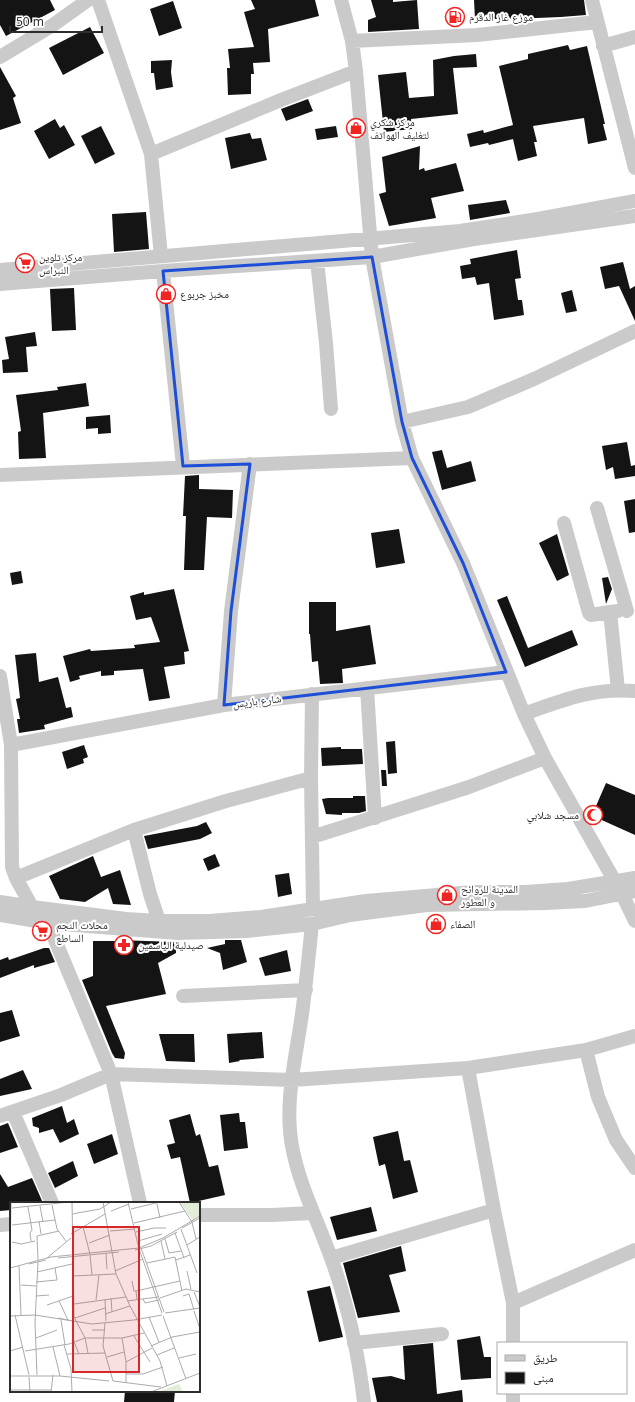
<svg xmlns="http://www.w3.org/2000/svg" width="635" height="1402" viewBox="0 0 635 1402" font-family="'Noto Sans','Noto Naskh Arabic',sans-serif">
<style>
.building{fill:#141414}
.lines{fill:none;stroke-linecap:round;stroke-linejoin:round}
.minor{stroke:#cacaca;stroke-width:14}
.marked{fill:none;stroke:#1d4ed8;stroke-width:3;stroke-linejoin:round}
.labels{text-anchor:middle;stroke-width:4;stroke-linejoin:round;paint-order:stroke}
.poi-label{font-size:11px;fill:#2d2d2d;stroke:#fff;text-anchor:start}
.street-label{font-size:11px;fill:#2d2d2d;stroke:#fff}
.inset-road{fill:none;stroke:#ababab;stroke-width:1}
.view{fill:#d62828;fill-opacity:0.15;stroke:#d62828;stroke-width:2}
.inset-edge{fill:none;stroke:#2d2d2d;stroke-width:2}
</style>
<rect width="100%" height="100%" fill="#fff"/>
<path class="building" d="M0,0H50L55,10L6,36L0,25Z
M251,0H315L319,16L268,29L270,62L253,63L254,74H251V94L228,95L227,68H230L228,49L254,47L244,12L255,9Z
M371,0H393V2L417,0L419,29L368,32V20L376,17Z
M474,0H584L586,15L561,17L512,19H475Z
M173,1L182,28L159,36L150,9Z
M90,27L104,53L63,75L49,48Z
M568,45L570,50L587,46L605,124H603L607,140L588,144L584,118L533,126L537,142H534L537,156L518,161L513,139L489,145L488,143L470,147L467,134L483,130L484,133L513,125L499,66L528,59V54Z
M476,54L477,67L453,68L458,114L411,119L412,129L384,132L378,75L406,72L409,98L434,96L433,60L454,56Z
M172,60L171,72L173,87L156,90L154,73H151V61Z
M0,67L16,96L13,98L21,123L0,130Z
M308,99L313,111L286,121L281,109Z
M55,119L60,128L64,125L75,145L49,159L34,131Z
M101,126L115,154L95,164L81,136Z
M336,126L338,137L317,140L315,129Z
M250,133L252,139L261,138L267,160L231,169L225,138Z
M420,146L419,170L424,168L425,171L456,163L464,191L431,198L436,218L389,226L379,194L386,192L382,157Z
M506,200L510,213L470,220L468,205Z
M146,212L149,249L114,252L112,214Z
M517,250L521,278L515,279L518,300H522L524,315L494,320L489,283L477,285L475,277L462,279L460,266L471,264L470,259Z
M623,262L630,289L635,286V321L619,286L605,289L600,267Z
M74,288L76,330L52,331L50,289Z
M572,290L577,311L566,313L561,293Z
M35,332L37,346L26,347L28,372L3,373L2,360L9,359L5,337Z
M86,383L89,406L43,413L46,458L19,459L18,432L21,431L16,395L58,390L57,387Z
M110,415L111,433L98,434V428L86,429V417Z
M627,442L631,466L635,465V476L615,479L613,467L606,470L602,446Z
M442,450L447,468L471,461L476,481L442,490L432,452Z
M199,475V489L233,490L232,518L207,517L204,570H184L186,516H183L185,476Z
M635,499V532L629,533L624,501Z
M399,529L405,563L376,568L371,533Z
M557,534L569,575L557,581L539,543Z
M21,571L23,583L12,585L10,573Z
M608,577L612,589L606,604L602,578Z
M174,589L189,651L184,652L185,664L164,667L170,698L149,701L143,669L114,671V675L101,676V671L79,676L80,679L70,682L63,656L90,649L91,651L135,648L134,645L160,642L151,617L136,620L130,596L144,592V595Z
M507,596L528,648L572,630L578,645L525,667L497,600Z
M309,602H336V631L370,625L376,664L342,669L343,683L320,684L318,661L312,662L310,634H309Z
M36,653L39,682L58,677L66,708L71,707L73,717L44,725L45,729L19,733L17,719H20L16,699L20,698L15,655Z
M395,741L397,773L388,774L386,742Z
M84,745L88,757L83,759L84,763L67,769L62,752Z
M341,747V749H362L363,764L322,766L321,748Z
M381,770H386L387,786H382Z
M606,783L635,795V835L595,817L593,813Z
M353,796H365L366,811L359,813H342V815L326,814L322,799L328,798H353Z
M206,822L212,833L200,839L148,849L144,836L197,826Z
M215,854L220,866L208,871L203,859Z
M93,856L101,877L120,870L131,905L113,904L108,888L85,902L60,899L49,876Z
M289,873L292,894L278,897L275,875Z
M117,940L176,942V953L158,963L166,994L106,1006L125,1053L124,1059L115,1058L112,1053L82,980L93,976V941H117Z
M225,940H241L247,962L223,970L220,953L207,948L225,944Z
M44,948H49L55,962L34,968V965L0,978V960L8,957L9,960Z
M287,950L291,971L265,976L259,958Z
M12,1010L20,1036L0,1042V1013Z
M262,1032L264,1058L239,1060L240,1061L229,1063L227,1034Z
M159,1034H194L195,1062L166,1061Z
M23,1070L32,1089L0,1096V1079Z
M62,1106L67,1123L74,1119L79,1134L60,1143L53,1129L39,1133V1128L33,1126L32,1118Z
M239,1113L240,1122H245L248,1148L224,1151L220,1115Z
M190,1114L196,1136L200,1134L209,1167L218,1165L225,1195L190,1203L180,1157L171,1159L167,1145L175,1143L169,1120Z
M8,1123L18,1147L0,1153V1126Z
M398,1131L404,1161L410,1160L418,1192L393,1199L385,1164L379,1166L373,1137Z
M112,1134L118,1154L94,1164L87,1144Z
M73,1161L78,1176L55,1188L48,1173Z
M0,1174L8,1187L32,1178L43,1203H11V1210L0,1211Z
M371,1207L377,1231L337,1240L330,1217Z
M401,1246L406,1271L389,1275L400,1312L358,1318L343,1263Z
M330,1286L343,1337L319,1342L307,1291Z
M480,1336L484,1357H491V1378L461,1380L457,1340Z
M433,1343L437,1394L462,1390L463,1402H377L372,1378L391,1376L405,1380L403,1346Z
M125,1391H175L174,1402H124Z"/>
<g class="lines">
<path class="minor" d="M98,0L151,154L161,256
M341,0L352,41L356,71L372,257L402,422L412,458L463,563L524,714L545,758L622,894L635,921
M592,0L635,168
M352,41L477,35L597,22
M603,46L635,37
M0,57L53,25L88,0
M151,154L281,100L356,71
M317,261L326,343L331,409
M0,270L460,231L538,219L635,201
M163,271L183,466
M0,284L163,271L372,257L474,239L635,216
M402,422L468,407L534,379L635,331
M0,475L412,458
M597,508L627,611
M564,523L589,613L591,615L610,612
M0,676L11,745L12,867L16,878L32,907L48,923L111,1074L140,1203
M367,688L375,818
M618,690L610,612L618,611
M312,694L311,778L313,909
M224,705L231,611L250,464
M524,714C563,700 592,688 635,691
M11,745L224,705L506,672
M134,830L150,894L159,921
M312,837L469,787L545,758
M16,878L134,830L226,801L311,778
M0,902L32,907L126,919L159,921H210L261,917L366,901L473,892H525L568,889L635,878
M0,915L48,923L178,933L247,931L312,924L350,915L427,905L546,903L585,901L635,891
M312,924C309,954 306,984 302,1014C296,1057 284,1103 292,1146C299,1185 318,1221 331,1258C347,1301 359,1356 364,1402
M183,996L306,990
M586,1050L598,1097L616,1140L635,1168
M468,1068L494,1210L513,1303V1343
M13,1112L52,1203
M0,1116L61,1095L111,1074L292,1080L468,1068L586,1050L635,1036
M199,1215H272L312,1213
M0,1225L11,1224
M331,1258L494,1210
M513,1303L635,1250
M354,1343L442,1334
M513,1402V1393"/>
</g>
<path class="marked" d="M372,257L402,422L412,458L463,563L506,672L224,705L231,611L250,464L183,466L163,271Z"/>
<defs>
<symbol id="fuel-ring" viewBox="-11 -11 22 22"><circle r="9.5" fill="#fff" stroke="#f22421" stroke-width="1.5"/><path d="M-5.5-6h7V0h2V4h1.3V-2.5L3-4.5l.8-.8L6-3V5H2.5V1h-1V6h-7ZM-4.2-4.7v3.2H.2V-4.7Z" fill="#f22421"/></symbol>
<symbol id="shop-ring" viewBox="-11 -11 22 22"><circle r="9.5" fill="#fff" stroke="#f22421" stroke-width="1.5"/><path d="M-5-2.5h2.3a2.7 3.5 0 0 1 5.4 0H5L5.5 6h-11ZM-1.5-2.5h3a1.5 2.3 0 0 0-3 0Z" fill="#f22421"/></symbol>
<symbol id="supermarket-ring" viewBox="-11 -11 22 22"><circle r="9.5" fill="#fff" stroke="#f22421" stroke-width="1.5"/><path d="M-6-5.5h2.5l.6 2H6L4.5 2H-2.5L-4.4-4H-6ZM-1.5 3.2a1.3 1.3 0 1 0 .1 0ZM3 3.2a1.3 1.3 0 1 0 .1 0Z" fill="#f22421"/></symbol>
<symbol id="mosque-ring" viewBox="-11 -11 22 22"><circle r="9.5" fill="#fff" stroke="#f22421" stroke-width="1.5"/><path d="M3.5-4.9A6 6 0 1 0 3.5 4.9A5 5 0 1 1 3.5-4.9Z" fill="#f22421"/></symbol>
<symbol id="pharmacy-ring" viewBox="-11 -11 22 22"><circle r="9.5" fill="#fff" stroke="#f22421" stroke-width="1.5"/><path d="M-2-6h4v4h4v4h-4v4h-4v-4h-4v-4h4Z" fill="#f22421"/></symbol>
</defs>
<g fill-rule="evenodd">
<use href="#fuel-ring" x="444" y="6" width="22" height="22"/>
<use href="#shop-ring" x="345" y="117" width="22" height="22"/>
<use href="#supermarket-ring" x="14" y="252" width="22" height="22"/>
<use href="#shop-ring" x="155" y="283" width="22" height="22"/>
<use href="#mosque-ring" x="582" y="804" width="22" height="22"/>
<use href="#shop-ring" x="436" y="884" width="22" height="22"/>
<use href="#shop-ring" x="425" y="913" width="22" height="22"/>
<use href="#supermarket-ring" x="31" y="920" width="22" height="22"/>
<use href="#pharmacy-ring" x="113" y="934" width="22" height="22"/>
</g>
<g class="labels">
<g class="poi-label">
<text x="469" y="21">موزع غاز الدقرم</text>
<text x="370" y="126">مركز شكري<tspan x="370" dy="13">لتغليف الهواتف</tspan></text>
<text x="39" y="261">مركز تلوين<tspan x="39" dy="13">النبراس</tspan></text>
<text x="180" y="298">مخبز جربوع</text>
<text x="579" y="819" text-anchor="end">مسجد شلابي</text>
<text x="461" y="893">المدينة للروائح<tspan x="461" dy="13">و العطور</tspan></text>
<text x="450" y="928">الصفاء</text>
<text x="56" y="929">محلات النجم<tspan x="56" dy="13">الساطع</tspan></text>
<text x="138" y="949">صيدلية الياسمين</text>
</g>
<g class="street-label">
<text transform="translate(257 701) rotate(-7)" y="4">شارع باريس</text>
</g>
</g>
<g transform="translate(10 1202)">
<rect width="190" height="190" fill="#fff"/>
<path d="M170,0H190V14L183,19ZM169,182L173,190H147Z" fill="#e2ecd9"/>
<path class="inset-road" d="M62,0L64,115L75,136L78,151M93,0L106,72L120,104L150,159L157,184M118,0L129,47L152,111M169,0L182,20L186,37M147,2L150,16M42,3L47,27L56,39M30,4L33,20M18,5L22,28L20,31L21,39M2,6L59,0M121,7L150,0M101,9L119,2M62,12L90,7L101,0M29,19L31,32M124,21L175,9M2,23L45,18M73,25L80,52M172,26L190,16M171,27L187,71M100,29L125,27M126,30L144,26H156M165,31L174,56M61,32L95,12M155,37L159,51L171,49M128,39L152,32M151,39L155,57M2,40L11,42L25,39M79,41L100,33M177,43L190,35M131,46L154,110M125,48L141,44L167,30M96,52L97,67M80,53L82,73M0,54L1,0M37,56L61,36M48,56L109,50M28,58L27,34L49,29M166,58L180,53M137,61L165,55L172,89M19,62L36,58M9,64L11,113M0,66L41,55L129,46L153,36L190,14M105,69L133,57M177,69L181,87M27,70L62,62M62,74L106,72M122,79L124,89H126M26,80L47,78L45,66M11,83L26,84M184,90L190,105M26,94L39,93M173,94L179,92L184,108M101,96L102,110M150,96L176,87L190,90M95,97L96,119M127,97L126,89L170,79M133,97L135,101L149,98M86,98L89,73M49,99L58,118M117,99L148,95M64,102L116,95M37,103L63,94M184,109L190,127M155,111L190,106M95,112L120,104M5,113L19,173M0,114L25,113L82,122L124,118L152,113M153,114L176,177M139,115L149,140M48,116L63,119M65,116L95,106M51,118L55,143M95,121L93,144L103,179M82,128H95M124,134L140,160M26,136L47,128M112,136L116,160V181M64,140L69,152M54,143L61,167L62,190M141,144L162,135L190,130M43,145L50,174M0,149L13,145M15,149L59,142L75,136H112L134,131M57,152L95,151M147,153L164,146M97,155L114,150M169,156L186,152M116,160L142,146M116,172H133L153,165M27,173L25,121L28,60M0,174H50L99,179M19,175L20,190M103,179L151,185M0,188H41M41,190L43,173M141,190L190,171"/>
<path class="view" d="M63,25H129V170H63Z"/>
<rect width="190" height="190" class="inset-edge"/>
</g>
<rect x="497" y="1342" width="130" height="52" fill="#ffffff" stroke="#ababab"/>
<rect x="505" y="1355" width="20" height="6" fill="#cacaca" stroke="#ababab"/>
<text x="533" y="1362" font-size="12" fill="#2d2d2d">طريق</text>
<rect x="505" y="1372" width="20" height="12" fill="#141414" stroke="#ababab"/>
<text x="533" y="1382" font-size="12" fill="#2d2d2d">مبنى</text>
<path d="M10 26v6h92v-6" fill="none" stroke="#2d2d2d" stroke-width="2"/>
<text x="16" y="26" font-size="12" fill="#2d2d2d" stroke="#ffffff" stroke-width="3" paint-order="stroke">50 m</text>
</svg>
